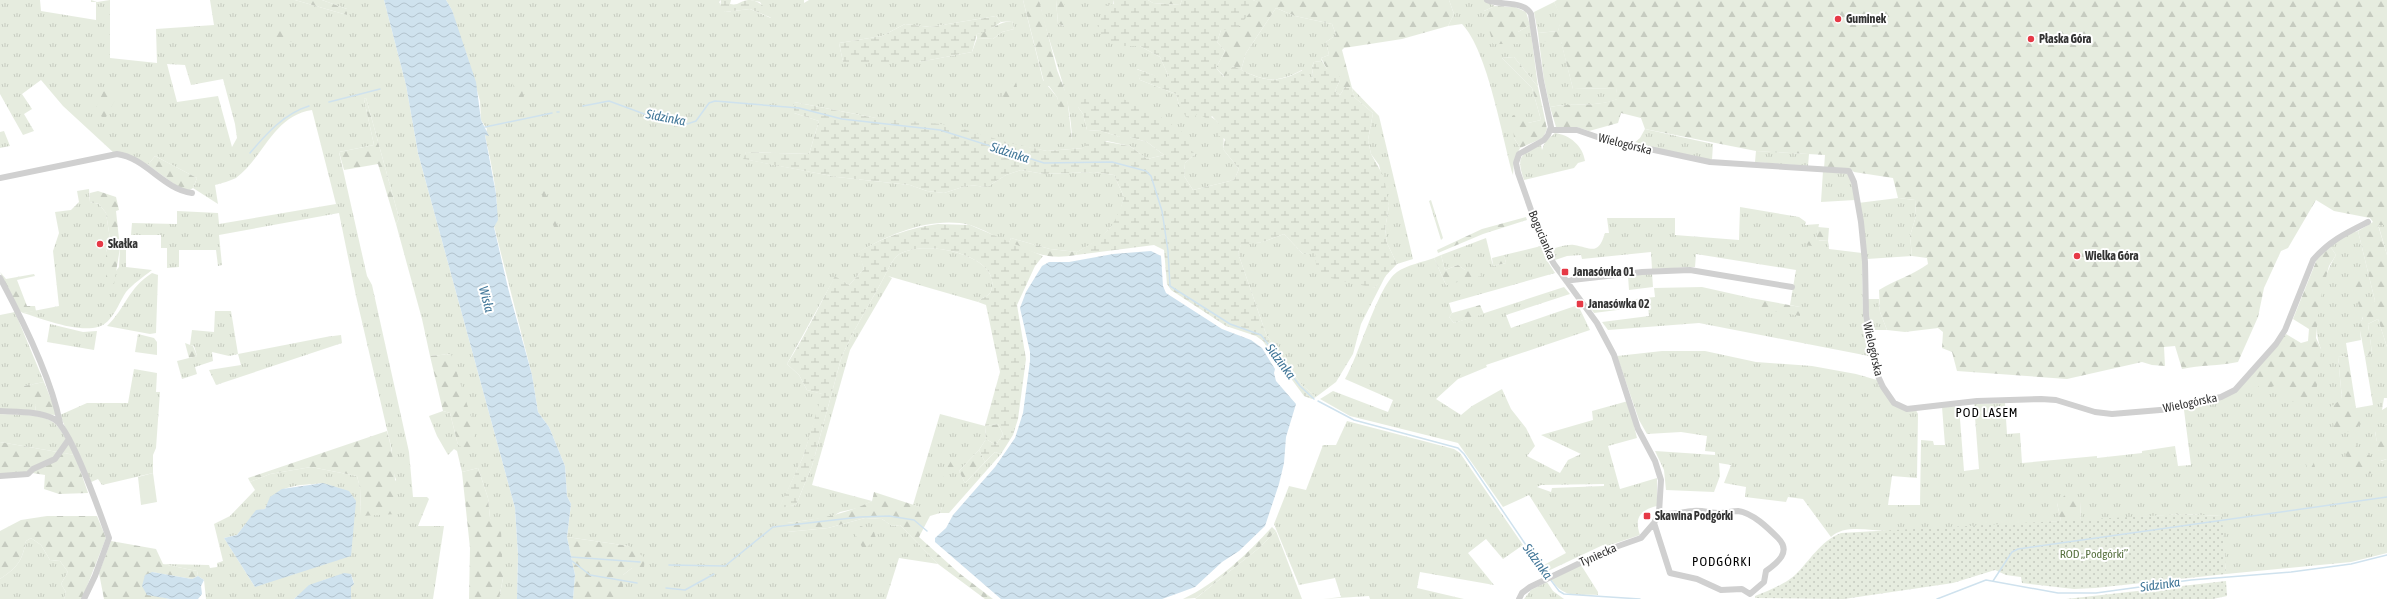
<svg xmlns="http://www.w3.org/2000/svg" width="2387" height="599" viewBox="0 0 2387 599" font-family="'Asap Condensed',sans-serif">
<style>
.grass{fill:url(#grass-tufts);fill-rule:evenodd}
.forest{fill:url(#forest-firs)}
.wetland{fill:url(#wetland-marsh)}
.park{fill:url(#park-dots)}
.pitch{fill:#e6ecdf}
.water{fill:url(#water-waves)}
.lines{fill:none;stroke-linecap:round;stroke-linejoin:round}
.stream{stroke:#cfe2ee;stroke-width:1.5}
.minor{stroke:#d0d0d0;stroke-width:6}
.poi-dot{fill:#e63946;stroke:#fff;stroke-width:1.5}
.labels{text-anchor:middle;stroke-width:4;stroke-linejoin:round;paint-order:stroke}
.poi-label{font-size:12px;font-weight:bold;fill:#333;stroke:#fff;text-anchor:start}
.street-label{font-size:12px;fill:#333;stroke:#fff}
.park-label{font-size:12px;fill:#56703f;stroke:#fff}
.water-label{font-size:13px;font-style:italic;fill:#3f7597;stroke:#fff}
.neighbourhood-label{font-size:13px;letter-spacing:1px;fill:#000;stroke:#fff}
</style>
<defs>
<pattern id="grass-tufts" width="24" height="20" patternUnits="userSpaceOnUse"><rect width="24" height="20" fill="#e6ecdf"/><path d="M3 7l-1-3M5 7V3M7 7l1-3M15 17l-1-3M17 17v-4M19 17l1-3" fill="none" stroke="#c6cbc0"/></pattern>
<pattern id="forest-firs" width="22" height="20" patternUnits="userSpaceOnUse"><rect width="22" height="20" fill="#e6ecdf"/><path d="M5 1l3.5 6h-7zM16 11l3.5 6h-7z" fill="#c6cbc0"/></pattern>
<pattern id="wetland-marsh" width="20" height="14" patternUnits="userSpaceOnUse"><rect width="20" height="14" fill="#e6ecdf"/><path d="M1 5h8M5 5V1M11 12h8M15 12V8" fill="none" stroke="#c6cbc0"/></pattern>
<pattern id="park-dots" width="8" height="8" patternUnits="userSpaceOnUse"><rect width="8" height="8" fill="#e6ecdf"/><path d="M2 2h.1M6 6h.1" fill="none" stroke="#c6cbc0" stroke-width="1.8" stroke-linecap="round"/></pattern>
<pattern id="water-waves" width="16" height="10" patternUnits="userSpaceOnUse"><rect width="16" height="10" fill="#cfe2ee"/><path d="M0 5q4-4 8 0t8 0" fill="none" stroke="#b2c2cd"/></pattern>
</defs>
<rect width="100%" height="100%" fill="#fff"/>
<path class="grass" d="M0,0H40L41,11L96,20V2H91V0L97,2L110,0V58L157,63L156,29L214,25L210,0H295L347,15V9L322,0H384L406,85L418,153L515,508L518,555L517,599H499L503,578L490,518L488,498L478,468L462,472L457,451L454,449L448,455L437,436L429,416L443,411L450,413L458,445L451,354L430,356L422,319L396,224L399,218L366,98L364,99L374,145L339,152L367,276L372,285L409,452L413,497H427L429,499L418,526H444L433,599H351V587L354,583L351,574C325,578 313,582 294,599H206L204,580L198,576L197,571L163,564L209,565L210,568L217,567V563L223,561L214,524L230,516L255,490L250,482L270,474L311,467L357,476L360,488L361,515L396,480L391,463L392,451L356,296L339,213L219,235L222,265L218,266L216,250H179V267L167,268V248H161V235H131L132,223L177,224V211L218,213L219,224L336,204L312,110C273,116 264,157 236,178C230,181 222,183 215,185L218,204L193,188L197,178L155,156L148,165L114,153L63,106L41,80L22,94L32,109L24,114L34,131L23,135L0,94ZM167,64L185,65L191,85L223,79L235,124L237,138L232,147L218,96L177,102ZM323,483L255,587L224,538L237,535L256,511L265,509C277,483 297,486 323,483Z
M446,0H721L719,2L725,12L750,9L771,18L760,2L749,0H804V3L809,0H1023L1043,80L1057,97L1072,141C1072,93 1048,47 1039,0H1056L1058,24L1064,26V0H1113L1116,46H1140L1160,57L1168,75L1166,80L1137,69L1140,80L1176,94L1179,105C1204,115 1228,114 1223,149L1239,169L1234,180L1193,190L1184,176L1185,163L1195,154L1078,107L1083,114L1087,130L1101,131L1120,137H1130L1147,142L1164,155L1147,159L1130,146L1107,141L1083,148L1047,151L794,102V113L819,121L809,154L746,152L744,159L837,177L910,185L927,191L944,193L969,185L987,187L1006,175L1021,170L1044,174L1094,172L1114,175L1124,197L1118,219L1100,239L1077,252L1050,249L1011,238L1009,243C996,237 983,229 970,225C932,216 890,234 859,252L864,269L849,285L835,277L787,364L799,375L807,390L823,394L803,457L780,507L796,505L812,466L841,359C852,332 868,307 882,281C886,274 890,263 896,257C915,237 1004,253 991,291C988,298 982,296 978,302L888,276L892,278L850,350L812,485L872,501L858,508L840,512L831,517L787,523V532L828,528L865,518L882,519L892,526L900,525L938,564L899,558L886,599H623V575L632,568L629,546L567,537L571,504L567,496L565,466L549,427L538,412L532,375L494,226C503,211 489,154 485,135L487,129L481,120L480,101L466,52L462,47L452,10ZM996,16L1001,22L1012,21L1014,29L1002,32L993,39L977,38L972,52L919,62H843L839,43L882,36L905,24L930,27Z
M1449,0H1484L1495,6L1484,11L1518,32L1530,25L1538,87L1514,57L1502,58L1532,88L1541,120L1528,123L1514,138L1520,148L1514,161L1513,175C1502,137 1488,51 1462,24L1448,26L1454,14Z
M1554,2L1562,18L1558,31L1538,33L1534,12Z
M1276,8L1295,16L1332,24L1336,35L1326,42L1329,55L1321,58L1322,61L1314,62L1312,67L1313,80L1305,83L1302,70C1277,83 1267,82 1241,70L1246,53Z
M1539,41H1561L1573,89L1616,88L1618,99C1593,108 1575,102 1550,107L1544,80Z
M1352,88L1379,116L1413,259L1397,264L1387,243L1385,229L1389,206L1379,165L1371,154L1368,140L1373,113L1354,97Z
M1645,129L1713,144L1712,160L1633,144L1640,138Z
M4,131L10,146L0,148V132Z
M1555,133C1570,135 1583,146 1585,161L1578,163L1574,168L1524,180C1516,157 1520,154 1541,145L1542,150L1545,142Z
M1756,151L1809,154L1808,166L1755,162Z
M1844,170L1850,176L1855,200L1821,202L1823,171Z
M89,189L90,202L99,204L106,213L110,239L106,252V283L119,267L120,248L126,247V267L152,270C143,277 133,284 126,292C120,301 116,313 108,321C91,339 44,319 23,313L59,306L53,251L59,233L55,212L71,210L79,202L77,191Z
M1898,198L1915,200L1916,216L1910,236L1912,256L1867,259L1858,203Z
M1431,200L1443,238L1441,240L1429,201Z
M1740,207L1799,217L1806,222L1805,225L1819,224L1816,240L1828,241L1829,249L1862,253L1863,313L1869,356L1699,323L1608,330L1602,322L1649,316L1648,306L1594,313L1588,304L1655,297L1654,288L1702,287L1751,298L1748,306L1800,307L1790,305L1796,270L1696,254L1695,267L1652,269L1651,252L1582,259L1581,255L1567,256L1555,260L1550,249C1557,248 1567,244 1574,245C1592,248 1598,256 1605,233H1609L1607,218H1675V235L1739,240Z
M2378,224L2387,225V255Z
M2358,231L2375,301C2362,310 2359,325 2361,340L2346,343L2348,356L2338,357L2342,399L2356,408L2373,405L2365,357L2372,353L2368,324L2378,319L2387,347V398H2384L2382,410L2387,407V424L2375,432L2381,461L2387,459V553L2351,562L2226,574L2221,516L2183,514L2081,521L2080,502L2057,503L2061,521C2004,525 1945,532 1887,531C1870,531 1845,524 1831,537L1803,499L1788,497L1786,502L1745,497L1746,487L1724,483L1731,465L1719,463L1720,476L1714,492L1666,490L1664,470L1655,451L1715,455V452L1705,451L1707,436L1681,432L1647,434L1639,420L1617,356L1662,351H1705L1756,362L1812,366L1856,374L1877,380L1893,404L1916,410L1918,414L1917,478L1892,476L1888,505H1920L1921,440L1933,441L1934,445H1945L1942,407L1959,406L1964,471L1979,469L1974,404L2005,403L2007,434L2020,433L2022,463L2097,456V458L2142,453V451L2175,446L2178,466L2191,465L2184,410L2186,408L2221,398L2248,378L2321,349C2310,325 2322,277 2336,255L2330,246L2348,234Z
M1284,234L1303,254L1315,252L1374,288L1387,273L1361,324L1353,354L1336,382L1316,397L1301,384L1266,334L1238,253L1241,244L1263,242Z
M1486,238L1493,266L1506,263L1504,255L1541,246L1546,259L1555,273L1449,303L1452,313L1449,317L1454,323L1564,287L1570,294L1506,315L1511,328L1578,305L1590,330L1486,365L1487,367L1458,379L1436,399L1461,415L1472,406L1502,389L1511,409L1526,428L1535,446L1527,456L1560,473L1568,460L1581,454L1541,435L1593,420L1592,411L1628,401L1637,438L1608,446L1620,489L1657,478V506C1640,510 1634,518 1640,535L1604,547L1603,545L1548,571L1544,565L1566,553L1529,495L1503,507L1458,443L1350,416L1320,399L1333,391L1388,412L1393,400L1345,379C1359,356 1378,285 1397,272C1407,265 1423,262 1434,258L1446,285L1480,270H1465L1458,265L1445,270L1441,255ZM1604,484V486L1552,488L1551,492L1537,487L1541,485Z
M152,273L158,275L156,333L150,334L107,326C125,309 128,288 152,273Z
M1652,273L1653,287L1629,290L1628,276Z
M1867,299H1879L1880,312L1887,330H1871Z
M215,311H231L238,354L326,337L341,335L342,343L216,385L209,370L241,365L238,354L229,356L212,352L213,361L195,367L197,374L182,379L177,361L197,356L194,346L190,345L192,330L214,332Z
M15,312L44,382L24,386L36,405L35,413L0,410V315Z
M50,324L83,332L97,331L94,350L47,342Z
M138,334L154,338L157,342V355L135,352Z
M134,369L157,373L156,392H160L156,448L153,455V473L102,485L98,479L89,483L60,415L87,403H128Z
M0,414C17,415 48,412 59,428C65,436 70,446 75,455L0,442Z
M940,414L985,426L986,439L979,450L959,471L965,483L995,452L1001,454L949,513H940L942,507H920L913,505Z
M1347,421L1454,449L1460,453L1523,545L1503,559L1486,539L1468,553L1494,585L1420,572L1417,588L1464,599H1370L1369,596L1323,599L1341,597L1335,578L1299,585L1274,524L1289,486L1306,490L1323,445H1336Z
M1276,531L1302,599H1195L1259,548Z
M31,538L41,545L50,560L60,561L68,572L61,584L66,592L64,599H0V579C18,567 22,561 26,541Z
M1581,565L1598,592V595C1576,594 1564,599 1551,579Z
M1547,582L1553,591L1564,599H1524L1531,590Z"/>
<path class="forest" d="M295,0H322L347,9V15Z
M1023,0H1039L1057,70L1067,96L1072,141L1068,140L1057,97L1049,86H1045Z
M1056,0H1064L1065,26L1058,24Z
M1148,0H1182L1180,5L1153,3Z
M1253,0H1449L1454,14L1448,26L1402,39L1344,48L1342,50L1352,88L1345,87L1340,95L1335,91L1340,80L1327,69L1321,58L1329,55L1326,42L1336,35L1332,24L1295,16L1276,8L1246,53L1241,70L1233,66L1225,77L1216,68L1225,51L1217,42L1221,30L1257,2Z
M1557,0H2387V225H2378L2387,255V347L2378,319L2368,324L2372,353L2365,357L2359,325L2363,318L2351,281L2359,276L2368,305L2375,301L2358,231L2373,222L2370,218L2334,211L2316,200L2288,248L2281,251L2264,288L2258,317L2238,362C2219,366 2200,365 2182,369L2175,346L2164,347L2165,366L2152,365L2142,362L2067,379L1957,371L1952,352L1942,348L1943,332L1938,328L1905,332L1887,330L1880,312L1879,290C1895,280 1913,275 1928,264L1927,258L1912,256L1910,236L1916,216L1915,200L1898,198L1893,178L1854,172L1849,168H1824L1825,155L1756,151L1645,129L1641,118L1621,113L1618,123L1589,131L1577,127H1556L1550,107C1575,102 1593,108 1617,99L1616,88L1573,89L1561,42L1539,41L1538,33L1558,31L1561,18L1554,2Z
M1495,6L1515,7L1526,12L1530,25L1518,32V44H1493L1484,11Z
M1012,21L1014,29L1002,32L993,39L977,38V34C991,31 997,22 1012,21Z
M289,28L294,41L274,45L271,31Z
M1514,57L1538,87L1547,129L1543,138L1520,148L1514,138L1512,116L1523,110L1528,123L1541,120L1532,88L1502,58Z
M514,68L521,83L526,112L521,113L509,70Z
M1016,82L1019,97L1005,100L1000,87Z
M106,86L118,94L105,119L94,111Z
M366,98L399,218L396,224L378,164L344,170L339,152L374,145L364,99Z
M155,156L197,178L193,188L188,191L181,189L148,165Z
M543,178H546V194L551,207L547,208L542,195Z
M98,191L116,197L119,210L116,211L120,248L114,284L106,283V252L110,239L106,213L99,204L90,202V193Z
M553,210L565,250H561L557,235L548,211Z
M1526,217L1527,220L1483,234L1438,253L1437,250L1482,229Z
M1818,227L1829,228L1828,241L1819,240L1817,247L1806,245L1807,239L1816,240Z
M1011,238L1050,249L1077,252L1076,255C1047,260 1036,253 1009,243Z
M2330,246L2336,255L2329,266L2319,304L2316,338L2321,349L2316,394L2292,402L2280,384L2263,390L2248,378L2286,334L2301,343L2308,341L2309,329L2293,319L2317,259Z
M1441,255L1445,270L1458,265L1465,270H1480L1481,276L1446,285L1434,258Z
M1504,255L1506,263L1493,266L1492,258Z
M0,272L6,279L34,274L35,276L17,280L27,306H35L36,311L23,313L18,310Z
M1751,298L1800,307V316L1747,306Z
M1480,305L1484,314L1454,323L1449,317L1452,313Z
M185,343L193,346L197,356L189,358Z
M451,354L473,423L477,447L468,451L458,445L450,413L443,411L430,356Z
M2348,356L2356,408L2365,420L2353,431L2335,432L2330,407L2342,399L2338,357Z
M44,382L55,409V415L35,413L36,405L28,400L24,386Z
M998,424L1003,434L996,445L986,439L985,426Z
M2387,424V459L2380,461L2375,431Z
M387,431C395,459 396,486 396,514L361,516L360,488L357,476L311,467L270,474L250,482L248,478Z
M2353,440L2359,451L2371,456L2374,473L2361,474L2349,466L2344,448Z
M0,442L75,455L88,493L59,494L44,489L45,475L26,472L0,474Z
M979,450L985,462L965,483L959,471Z
M2313,460L2317,474L2310,477L2306,464Z
M947,461H950L955,469L944,478L943,475Z
M478,468L488,498L490,518L501,530L503,578L499,599H469L470,548L462,472Z
M2069,491L2080,502L2081,521H2061L2057,503Z
M874,492L920,507H942L940,513L930,516L919,537L959,573L993,599H985L938,564L900,525L892,526L882,519L865,518L828,528L787,532V523C818,519 844,515 872,501Z
M47,516H97L106,538L82,599H64L66,592L61,584L68,572L60,561L50,560L41,545L31,538L26,541C22,561 18,567 0,579V531L21,520Z
M861,526L874,532L876,538L867,547H862L853,530Z
M1272,527L1276,531L1259,548L1196,598L1183,599C1217,583 1247,554 1272,527Z
M567,537L629,546L645,558L644,567L632,568L623,575V599H573L575,575Z
M111,541L156,549L163,564L197,571L198,576L192,579L152,572L147,594L170,599H104L99,573Z"/>
<path class="wetland" d="M721,0H731L730,4C738,6 740,1 748,0C759,0 766,8 773,15L772,18L750,9L725,12L720,9Z
M1113,0H1148L1153,3L1180,5L1182,0H1253L1258,2L1238,28L1221,30L1217,42L1225,51L1216,68L1224,77L1233,66C1262,80 1273,86 1303,70L1306,82L1313,80L1312,67L1314,62L1322,61L1327,69L1338,71L1340,80L1335,91L1340,95L1345,87L1352,88L1354,97L1373,113L1368,140L1371,154L1384,177L1389,206L1385,229L1387,243L1397,264L1374,288L1317,275L1315,253L1303,254L1284,234L1263,242L1241,245L1238,253L1266,334L1301,384L1316,397L1312,399L1304,396L1284,369L1282,370L1263,341L1256,336L1226,326L1171,290L1167,284L1164,250L1154,245L1076,255L1077,252C1105,236 1115,229 1124,197L1114,175L1094,172L1044,174L1021,170L1006,175L987,187L969,185L944,193L927,191L910,185L837,177L743,159L746,152L809,154L819,121L794,113V102L871,117L950,125L1006,142L1047,151L1083,148L1091,139L1130,146L1147,159L1164,155L1147,142L1130,137H1120L1101,131L1087,130L1083,114L1078,107L1081,100C1125,87 1159,115 1193,140L1190,149L1195,154L1185,163L1184,176L1193,190L1234,180L1239,169L1223,149L1225,139L1219,136V124L1212,116L1209,120L1197,113L1194,119L1186,117L1179,105L1176,94L1140,80L1136,69L1166,79L1168,75L1160,57L1140,46H1116L1100,33L1097,24L1106,5L1114,4Z
M996,16L1001,22L986,32L977,34L972,52L919,62H843L839,43L882,36L905,24L930,27Z
M938,224L970,225L1043,256L1035,266L1017,305L1026,359L1018,419L1013,435L1001,454L995,452L985,462L979,450L986,439L996,445L1003,434L998,424L985,426L1000,372L986,305L978,302C982,296 988,298 991,291C1004,253 915,237 896,257C890,263 886,274 882,281C868,307 852,332 841,359L812,466L796,505L779,508L803,457L822,394L807,390L799,375L787,364C805,336 819,306 835,276L849,285L864,269L858,252C885,237 908,228 938,224Z"/>
<path class="park" d="M2183,514L2222,516L2226,574L2095,588L2074,589L2022,583L2021,577L2006,575L1995,570L1953,583L1844,599L1755,598V596C1768,591 1783,585 1794,576C1810,561 1820,541 1841,533Z
M2226,581L2227,596L2213,599H2066Z"/>
<path class="pitch" d="M153,473L157,502L141,505L138,477Z"/>
<path class="water" d="M384,0H446L452,10L476,82L481,120L489,136L485,135L496,194L498,220L494,227L508,288L532,375L538,412L549,427L565,466L567,496L571,504L567,537L575,575L573,599H517L518,555L515,508L418,153L406,85Z
M1151,251L1161,256L1163,286L1166,293L1222,329L1251,340L1262,348L1275,369L1274,373L1276,381L1296,404L1286,437L1284,463L1279,484L1265,526L1239,551L1222,562L1195,587L1176,594L1162,599H1001L935,542V538L946,528L953,515L995,467L1015,438L1023,413L1030,361V352L1020,308L1026,292L1042,266L1049,262H1069L1113,254Z
M323,483L349,491L356,501L351,556L255,587L224,538L237,535L256,510L265,509L270,497L282,489Z
M152,572L192,579L198,576L204,580L201,586L202,594L198,599H170L147,595L142,586L145,575Z
M344,573L351,574L354,584L351,587V599H294L309,585Z"/>
<g class="lines">
<path class="stream" d="M329,102L380,89
M583,106L609,101L647,115L687,124L696,121L709,103L715,101L799,108L842,119L940,130L1044,163L1112,162L1146,171L1151,176L1162,211L1168,251L1170,286L1230,324L1261,335L1300,386L1314,399
M557,112H559
M485,127L552,113
M250,153C266,134 285,113 309,106
M1318,401L1354,420L1458,448L1464,454L1547,576
M571,557L640,562
M572,561L590,575L637,583
M669,565L725,566L773,527L860,517L889,516L914,520L927,531
M1550,579L1559,591L1564,594L1640,599
M1993,581L2012,552L2018,549L2387,497
M666,588L685,590L714,574
M1937,599L1986,580L2058,593H2096L2191,580L2291,572L2351,564L2387,555"/>
<path class="minor" d="M1487,0C1501,6 1523,0 1531,14L1541,81L1551,127L1548,135L1544,140L1519,154L1516,163L1518,173L1544,247L1554,264L1597,323L1614,355L1638,429L1655,461L1661,480L1659,513L1654,523L1641,538L1607,550L1530,587L1522,593L1519,599
M1551,130H1577L1603,139L1710,162L1849,171L1854,182L1861,222L1865,262L1866,315L1877,374L1883,387L1894,403L1907,409L1977,401L2041,399L2056,400L2095,412L2112,414L2172,409L2221,397L2235,390L2276,344L2285,330L2313,260C2329,241 2346,233 2368,222
M0,178L117,154C146,158 163,189 192,193
M0,278C22,319 51,378 60,423
M1567,282L1572,280L1642,272L1690,270L1792,287
M0,411C17,412 39,411 54,419C71,428 101,516 109,538L95,576L84,599
M0,476L28,474L33,469L55,459L69,439
M1654,523L1670,573L1697,579L1721,590L1742,589L1750,594L1764,582L1766,571C1777,563 1792,552 1778,538C1768,528 1753,513 1738,511C1732,511 1726,513 1720,513C1711,513 1702,510 1693,511C1681,512 1670,516 1659,513"/>
</g>
<g class="poi-dot">
<circle cx="1838" cy="19" r="4"/>
<circle cx="2031" cy="39" r="4"/>
<circle cx="100" cy="244" r="4"/>
<circle cx="2077" cy="256" r="4"/>
<rect x="1561" y="268" width="8" height="8" rx="2"/>
<rect x="1576" y="300" width="8" height="8" rx="2"/>
<rect x="1643" y="512" width="8" height="8" rx="2"/>
</g>
<g class="labels">
<g class="poi-label">
<text x="1846" y="23">Guminek</text>
<text x="2039" y="43">Płaska Góra</text>
<text x="108" y="248">Skałka</text>
<text x="2085" y="260">Wielka Góra</text>
<text x="1573" y="276">Janasówka 01</text>
<text x="1588" y="308">Janasówka 02</text>
<text x="1655" y="520">Skawina Podgórki</text>
</g>
<g class="street-label">
<text transform="translate(1625 144) rotate(14)" y="4">Wielogórska</text>
<text transform="translate(1542 235) rotate(67)" y="4">Bogucianka</text>
<text transform="translate(1873 349) rotate(77)" y="4">Wielogórska</text>
<text transform="translate(2190 403) rotate(-12)" y="4">Wielogórska</text>
<text transform="translate(1598 555) rotate(-24)" y="4">Tyniecka</text>
</g>
<g class="park-label">
<text x="2094" y="558">ROD „Podgórki”</text>
</g>
<g class="water-label">
<text transform="translate(666 117) rotate(11)" y="5">Sidzinka</text>
<text transform="translate(1010 152) rotate(18)" y="5">Sidzinka</text>
<text transform="translate(487 299) rotate(75)" y="5">Wisła</text>
<text transform="translate(1281 361) rotate(53)" y="5">Sidzinka</text>
<text transform="translate(1538 561) rotate(54)" y="5">Sidzinka</text>
<text transform="translate(2160 584) rotate(-8)" y="5">Sidzinka</text>
</g>
<g class="neighbourhood-label">
<text x="1987" y="417">POD LASEM</text>
<text x="1722" y="566">PODGÓRKI</text>
</g>
</g>
</svg>
